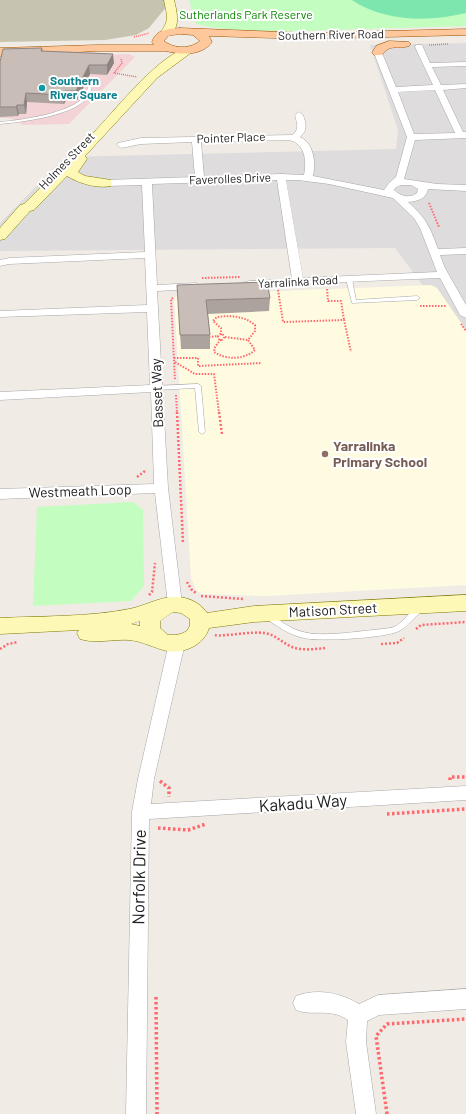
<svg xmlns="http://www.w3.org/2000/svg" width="466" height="1114" viewBox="0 0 466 1114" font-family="Barlow,sans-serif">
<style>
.residential{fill:#dedcdd}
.commercial{fill:#f3d3d6}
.education{fill:#fffbe0}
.construction{fill:#c6c3b0}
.park{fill:#c3fec0}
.pitch{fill:#7de6af}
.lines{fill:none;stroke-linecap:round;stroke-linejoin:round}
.lane-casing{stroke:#a7a7a7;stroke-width:1}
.street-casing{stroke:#a7a7a7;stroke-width:1}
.secondary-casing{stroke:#7d7a00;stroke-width:1}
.primary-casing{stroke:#9b5300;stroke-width:1}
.path-far3{stroke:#ff686d;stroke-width:1.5;stroke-dasharray:1 1;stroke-linecap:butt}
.path-far2{stroke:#ff686d;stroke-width:2;stroke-dasharray:1.5 1.5;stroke-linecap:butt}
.path-far1{stroke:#ff686d;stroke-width:2.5;stroke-dasharray:2 2;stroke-linecap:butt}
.path{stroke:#ff686d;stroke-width:3.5;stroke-dasharray:2.5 2.5;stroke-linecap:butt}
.lane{fill:#fff;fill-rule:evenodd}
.street{fill:#fff;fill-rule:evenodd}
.secondary{fill:#fef8b6;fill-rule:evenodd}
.primary{fill:#ffc79c;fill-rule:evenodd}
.wall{fill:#ada39e}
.shaded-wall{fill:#8d8481}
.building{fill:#c9bdb8;stroke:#8d8481}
.culture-dot{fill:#0f9aa8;stroke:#fff;stroke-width:1.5}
.education-dot{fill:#8d6e63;stroke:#fff;stroke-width:1.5}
.labels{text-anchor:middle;stroke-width:4;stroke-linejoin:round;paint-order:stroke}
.far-park-label{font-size:12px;fill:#0a8803;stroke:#fff}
.far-street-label{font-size:12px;fill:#202020;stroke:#fff}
.far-culture-label{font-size:12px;font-weight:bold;fill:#0d838f;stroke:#fff;text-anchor:start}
.street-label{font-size:14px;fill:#202020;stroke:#fff}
.education-label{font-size:14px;font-weight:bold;fill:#785e54;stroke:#fff;text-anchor:start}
.near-street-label{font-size:17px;fill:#202020;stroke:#fff}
</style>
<rect width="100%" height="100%" fill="#f1ebe5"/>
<path class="residential" d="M466,43V329L456,330L395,248L0,251V223L65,157L396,149L398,130L370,45Z"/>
<path class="commercial" d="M129,54L135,57L69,124L23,125L10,118H0V58Z"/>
<path class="education" d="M431,285L437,288L466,330V585L265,596L201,594L196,590L191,578L174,298L179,295Z"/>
<path class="construction" d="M0,0H165L167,6L149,28L136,35L105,40L0,42Z"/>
<path class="park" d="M189,0H466V26L266,32L216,28L196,24Z
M133,502L143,510L144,586L131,601L33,606L37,507Z"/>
<path class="pitch" d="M352,0H466V13C429,22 384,22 352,0Z"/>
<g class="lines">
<defs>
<path id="lane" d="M89,85L92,86C91,91 89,96 85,100C70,116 22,122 0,124V122C22,120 65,114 82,99C86,95 87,90 89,85Z
M349,277L352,279L356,300L417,296L420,298L417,300L352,303L346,279Z
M198,384L201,386L205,432L202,434L199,432L195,388L156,390L153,388L156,386Z
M420,606L423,607L424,609L423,611C414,616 408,627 399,631C386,638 319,642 304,638C289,635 277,626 265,618L264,616L265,614H271C280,621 291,629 303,632C321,637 353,632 373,630C379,629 388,629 394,627C404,623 409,610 420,606Z"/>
<path id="street" d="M416,45H422L430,63L466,62V66L432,67L441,85L466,84V88L443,90L463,132H466V138L415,140L404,179L437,184L466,185V191L428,189C426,199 418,201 408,202C426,218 430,227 438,249L466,248V254L440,255L445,268L466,305V318L460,315L440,278L245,286L244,284L245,282L249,281L292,279L277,180L152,184L157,285L196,283L201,286L196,289L157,291L168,488L182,604L180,608L175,610L170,608L168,604L155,493L0,499V489L154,484L151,392L0,400V392L150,385L147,312L0,317V311L147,305L145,258L9,264L0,266V260L9,258L145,252L142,185L106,186L101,183L106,180L195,177L192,142L141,144L121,148L117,145L118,143L141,138L292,135C300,129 297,124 295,115L299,112L303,115C306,124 308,130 300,137C314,143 316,163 313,176L384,190L389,183L396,177L407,137L374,53L378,51L382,53L396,87L433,85L415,47ZM435,90L455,133L414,134L398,92ZM289,140C305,143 307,161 304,175L281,174L204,177L201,142ZM286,180H298L329,184L393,198L414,218L420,228L437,272L303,278ZM401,185H411L418,189L417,193C410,199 400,196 394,190L396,187Z
M177,637L182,639L185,643L154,779L151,804L466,786V800L149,819L146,1114H126L132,812L138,779L169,643L172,639Z
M466,989V1009L379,1015L367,1021L366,1042L376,1114H356L346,1042L348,1020C329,1007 314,1017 296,1010L293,1003L296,996C317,988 341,993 359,1004L378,995Z"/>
<path id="secondary" d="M164,0H174C177,12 182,32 165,36L160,33C170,20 167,16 164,0Z
M191,46L196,49L157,78L85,156L87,159L78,172L85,176L111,180L112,183L111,186C97,189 78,183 67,176L34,210L30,211L5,239L0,240V228L20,205L24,204C49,180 73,155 96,130C119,106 159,54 191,46Z
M466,595V611L254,622L209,628C204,645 184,654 167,651C154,648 142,641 129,640C113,639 95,644 80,639L77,633L79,630L0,634V618C40,616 90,617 129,609C142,607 160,597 173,597C186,596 200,602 207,613L254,606ZM173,612L181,613L190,619V625C187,635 177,635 168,635L160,628V621ZM140,621V626L131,624Z"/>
<path id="primary" d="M180,28L307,33L466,29V35L307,39L209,36L212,42C202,56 181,55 166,51H97L0,56V48L97,45H154L152,42C156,29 169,29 180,28ZM180,34L193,35L200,41C190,49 174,49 164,41L168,36Z
M389,41L409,42L411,44L409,46C397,50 390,43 382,55H374L372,53L376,46Z"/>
</defs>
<use href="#lane" class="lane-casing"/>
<use href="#street" class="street-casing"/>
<use href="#secondary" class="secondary-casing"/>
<use href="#primary" class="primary-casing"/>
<path class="path-far3" d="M183,18L190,17
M134,37L149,33
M429,45L448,44
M121,59L122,63L114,73L137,77"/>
<path class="path-far2" d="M429,203L439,227
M202,278L241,277
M327,289L328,301H341L344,320
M278,290L283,322L344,320L351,352
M173,298L171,299L175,380
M420,306H447
M461,324L466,331
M218 337a3 3 0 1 1 6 0a3 3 0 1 1-6 0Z
M221,335V328L213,321L217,317C231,315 244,316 255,325V331L248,340L255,350C244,360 226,360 214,352L215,347L221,339
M209,337L218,336
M225,337L248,340
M174,358H198V366L262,363
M175,362L195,374H214L219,413
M176,395L177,413"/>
<path class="path-far1" d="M177,412L183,543
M219,412L222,434
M137,477L145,471V469
M187,582L191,589L196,593
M149,595L152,592L155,563
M201,596L243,599
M416,629L421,625L466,622
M215,635C222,637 252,631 264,633C275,634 282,643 292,647C302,651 315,649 326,648
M381,644L397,643L404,638
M0,649L8,644L18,642"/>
<path class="path" d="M450,780V777H466
M160,781L169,788V797
M387,814L466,809
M158,828L188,830L206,824
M156,997L157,1114
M387,1114L376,1036L387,1024L466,1019"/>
<use href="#lane" class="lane"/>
<use href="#street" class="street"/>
<use href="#secondary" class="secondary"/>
<use href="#primary" class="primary"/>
</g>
<path class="wall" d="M42,48L43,51L114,63L107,75L90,74L77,100H66L64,104L27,102L26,114H19L18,116L0,117V62Z
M177,285L270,298L269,311L208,314L210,335V349H181Z"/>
<path class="shaded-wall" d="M113,54L114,63L107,75V65Z
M89,65L90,74L77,100L76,91Z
M65,91L66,100L64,104L63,95Z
M26,93L27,102L26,114L24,105Z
M17,105L19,114L18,116L16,107Z"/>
<path class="building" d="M42,48L41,51L113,54L107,65H89L76,91H65L63,95L26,93L24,105H17L16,107H0V62L3,49Z
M267,282L270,298L206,300L210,335H180L177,285Z"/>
<circle class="culture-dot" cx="42" cy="88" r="4"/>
<circle class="education-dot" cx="325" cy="454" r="4"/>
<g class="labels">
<g class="far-park-label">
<text x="246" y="19">Sutherlands Park Reserve</text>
</g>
<g class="far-street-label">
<text transform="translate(331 35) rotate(-1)" y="4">Southern River Road</text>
<text transform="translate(231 138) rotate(-2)" y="4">Pointer Place</text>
<text transform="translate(67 161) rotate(-46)" y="4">Holmes Street</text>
<text transform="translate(230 179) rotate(-2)" y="4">Faverolles Drive</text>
<text transform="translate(298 282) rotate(-3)" y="4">Yarralinka Road</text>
</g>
<g class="far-culture-label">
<text x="50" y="85">Southern<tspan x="50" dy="14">River Square</tspan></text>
</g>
<g class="street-label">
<text transform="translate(157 393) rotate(-92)" y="5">Basset Way</text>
<text transform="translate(80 491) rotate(-2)" y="5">Westmeath Loop</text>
<text transform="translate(333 610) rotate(-3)" y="5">Matison Street</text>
</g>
<g class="education-label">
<text x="333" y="451">Yarralinka<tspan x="333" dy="16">Primary School</tspan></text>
</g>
<g class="near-street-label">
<text transform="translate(303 803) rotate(-4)" y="6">Kakadu Way</text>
<text transform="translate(139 877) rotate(-89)" y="6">Norfolk Drive</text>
</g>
</g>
</svg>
